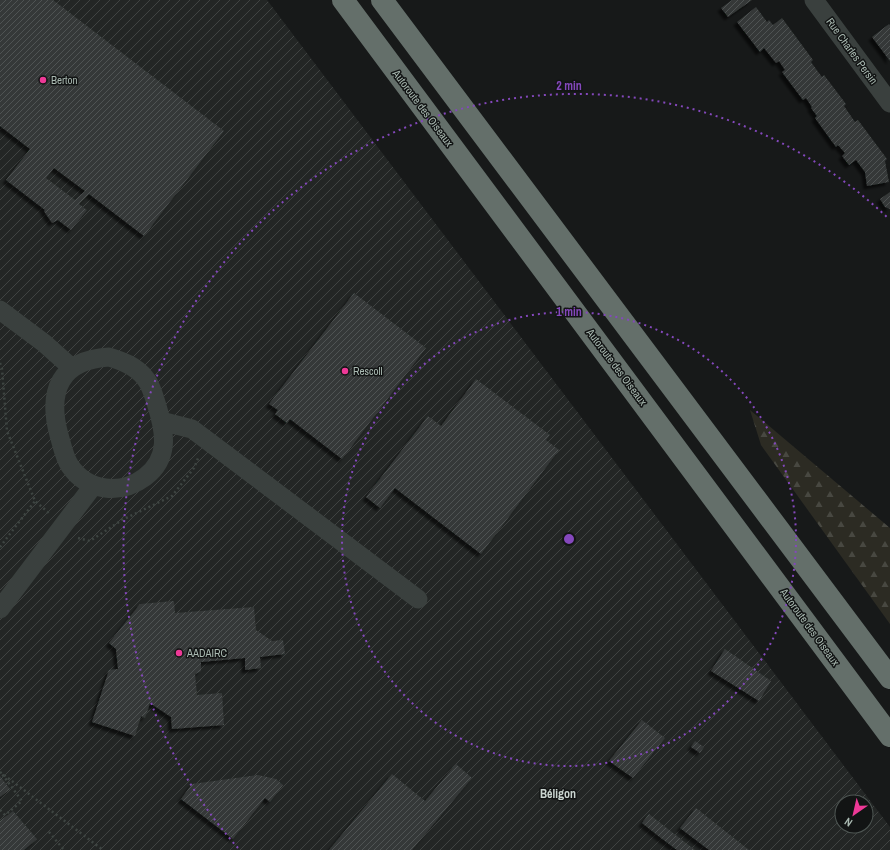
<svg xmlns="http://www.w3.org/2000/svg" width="890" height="850" viewBox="0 0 890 850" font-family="'Archivo Narrow',sans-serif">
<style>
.industrial{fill:url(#industrial-furrows);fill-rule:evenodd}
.forest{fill:url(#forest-firs)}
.building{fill:url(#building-hatch);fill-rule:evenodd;filter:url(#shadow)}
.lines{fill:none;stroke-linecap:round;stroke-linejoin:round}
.path{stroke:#3e4542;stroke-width:2.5;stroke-dasharray:2 3;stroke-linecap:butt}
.minor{stroke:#3a403e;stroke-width:19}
.highway{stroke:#646f6a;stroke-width:22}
.ring{fill:none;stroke:#8448bc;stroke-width:2;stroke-dasharray:2 4}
.poi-dot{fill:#ee3997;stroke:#121414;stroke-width:1.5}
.labels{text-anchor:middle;stroke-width:3;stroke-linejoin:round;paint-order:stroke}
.street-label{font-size:11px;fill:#a9b9b1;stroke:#121414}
.poi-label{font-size:11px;fill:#a9b9b1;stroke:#121414;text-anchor:start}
.neighbourhood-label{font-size:12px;font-weight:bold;fill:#cad5d0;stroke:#121414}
.centre{fill:#8448bc;stroke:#121414;stroke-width:2}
.ring-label{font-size:12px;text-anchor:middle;font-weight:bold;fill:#8448bc;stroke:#121414;stroke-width:3;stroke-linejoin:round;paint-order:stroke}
</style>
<defs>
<pattern id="industrial-furrows" width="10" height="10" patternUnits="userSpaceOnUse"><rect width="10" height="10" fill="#232625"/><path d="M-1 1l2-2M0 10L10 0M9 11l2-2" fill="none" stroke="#404342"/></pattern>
<pattern id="forest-firs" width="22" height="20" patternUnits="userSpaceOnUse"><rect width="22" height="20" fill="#2c2b23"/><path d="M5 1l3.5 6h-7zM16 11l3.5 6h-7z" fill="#484841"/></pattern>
<pattern id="building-hatch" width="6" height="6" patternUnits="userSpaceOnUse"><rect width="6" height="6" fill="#343837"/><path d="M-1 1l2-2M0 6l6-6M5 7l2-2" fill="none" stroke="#4f5352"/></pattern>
<filter id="shadow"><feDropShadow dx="-3.5" dy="3.5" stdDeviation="1" flood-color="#0009"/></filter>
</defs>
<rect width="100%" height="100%" fill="#171919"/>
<path class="industrial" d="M0,0H267L890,827V850H0ZM842,802H866V826H842Z"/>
<path class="forest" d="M750,410L890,528V624L761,445Z"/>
<path class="building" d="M0,0H53L224,131L144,236L89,194L79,204L87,210L71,230L58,220L52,223L44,211L45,210L6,180L30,149L0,126ZM54,168L85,191L75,200L46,178Z
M732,0H752L728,17L721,8Z
M756,7L767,22L769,20L773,25L782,18L813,60L811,62L816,69L822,77L824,75L846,104L844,106L855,122L858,120L887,159L885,161L889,182L867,186L865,172L856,160L849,165L842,156L845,153L838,145L836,147L815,118L817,116L811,108L812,107L806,98L803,100L782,72L785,70L779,61L776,63L764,48L760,52L737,22Z
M889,24L890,25V61L872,37Z
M890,192V209L885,207L880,199Z
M354,293L426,348L342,459L290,419L287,423L275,414L278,410L269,404Z
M476,379L550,435L546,440L559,450L481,554L395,488L380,508L366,497L428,416L441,426Z
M174,601L175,613L254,607L256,630L272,641L283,640L285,654L260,657L261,668L245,670V658L201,662V671L195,674L197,695L222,693L224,725L172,729L171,717L150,703L145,718L141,716L135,736L92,722L109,670L118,669L116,649L109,643L140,604Z
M725,649L771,681L759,701L711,671Z
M642,720L665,738L633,778L609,761Z
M695,741L704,747L700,753L691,747Z
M456,764L472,778L412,850H329L392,774L425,801Z
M258,775L276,779L283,785L270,802L265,798L233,839L181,799L192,784Z
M0,776L10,789L0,797Z
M696,808L749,850H709L680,828Z
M13,811L37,839L24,850H0V821Z
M649,814L668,829L695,850H677L661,838L642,823Z"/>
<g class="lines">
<path class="path" d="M0,363L2,369L7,431L35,501L50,514
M78,538L90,541L122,520L172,496L194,468L199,456
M0,547L35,501
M0,772L103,850
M0,810L5,815L22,801L2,774
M49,832L64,850"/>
<path class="minor" d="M814,0L890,103
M0,310L44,343L72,368
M109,357C122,361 136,366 145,378C151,385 154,396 157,406C165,432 170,458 145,477C121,495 88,492 70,466C64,457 62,445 59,435C47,391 60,360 109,357Z
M161,421L192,429L418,599
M0,609L93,486"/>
<path class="highway" d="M343,0L890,736
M382,0L890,678"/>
</g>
<g class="ring">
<circle cx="569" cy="539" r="227"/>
<path d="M238 848A453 453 0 0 1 889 219"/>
</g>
<g class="poi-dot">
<circle cx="43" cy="80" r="4"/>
<circle cx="345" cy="371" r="4"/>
<circle cx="179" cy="653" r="4"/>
</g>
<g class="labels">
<g class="street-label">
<text transform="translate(852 51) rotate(54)" y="4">Rue Charles Persin</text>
<text transform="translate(423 108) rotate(53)" y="4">Autoroute des Oiseaux</text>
<text transform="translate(617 367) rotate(53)" y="4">Autoroute des Oiseaux</text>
<text transform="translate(810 627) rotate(54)" y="4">Autoroute des Oiseaux</text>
</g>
<g class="poi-label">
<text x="51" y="84">Berton</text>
<text x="353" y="375">Rescoll</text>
<text x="187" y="657">AADAIRC</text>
</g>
<g class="neighbourhood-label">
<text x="558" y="798">Béligon</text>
</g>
</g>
<circle cx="569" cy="539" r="6" class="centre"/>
<g class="ring-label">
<text x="569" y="90">2 min</text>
<text x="569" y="316">1 min</text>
</g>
<g transform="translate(854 814) rotate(214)"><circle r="19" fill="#121414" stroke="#4e5653"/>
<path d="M0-3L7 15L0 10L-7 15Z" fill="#ee3997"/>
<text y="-6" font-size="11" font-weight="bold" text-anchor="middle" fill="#a9b9b1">N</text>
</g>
</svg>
